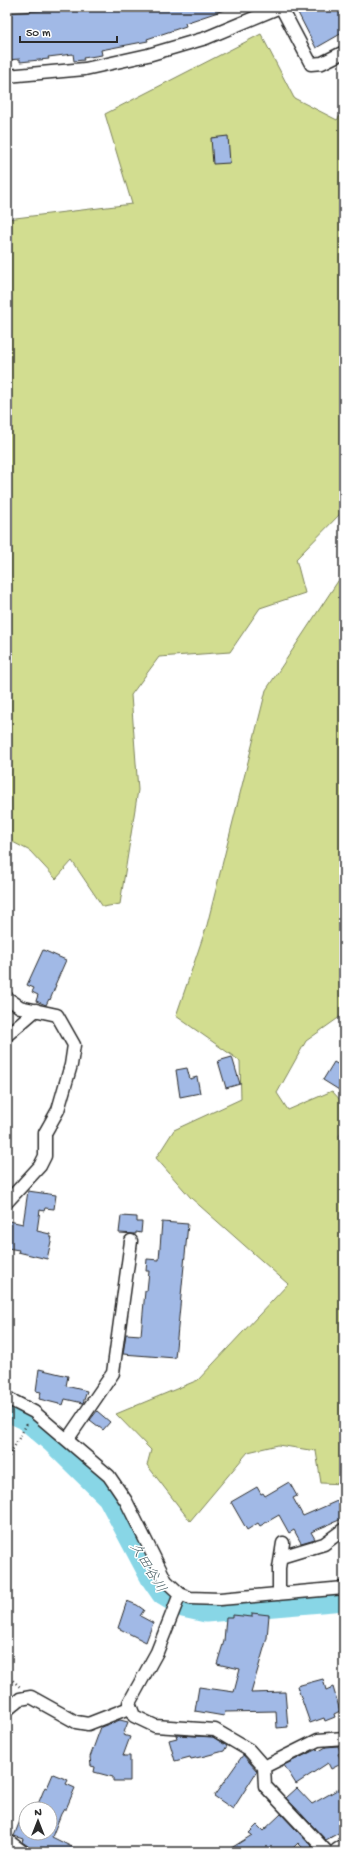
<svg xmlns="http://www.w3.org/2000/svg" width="351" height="1859" viewBox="0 0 351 1859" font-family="'Gochi Hand','Klee One',sans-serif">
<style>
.green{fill:#d2dd90;stroke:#7e845e}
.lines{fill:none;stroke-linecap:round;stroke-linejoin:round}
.river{stroke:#88d6e6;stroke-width:23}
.building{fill:#a1b9e6;stroke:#2b2b2b}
.street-casing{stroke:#2b2b2b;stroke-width:15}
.secondary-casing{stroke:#2b2b2b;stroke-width:20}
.path{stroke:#2b2b2b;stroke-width:2.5;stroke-dasharray:1 3;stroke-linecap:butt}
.street{stroke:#fff;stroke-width:12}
.secondary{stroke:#fff;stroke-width:17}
.labels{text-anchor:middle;stroke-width:3;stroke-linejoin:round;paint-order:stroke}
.water-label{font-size:14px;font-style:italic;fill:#475e63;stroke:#fff}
</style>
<rect width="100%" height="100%" fill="#fff"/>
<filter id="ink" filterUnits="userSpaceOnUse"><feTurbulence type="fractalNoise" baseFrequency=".025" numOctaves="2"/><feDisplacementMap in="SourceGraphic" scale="8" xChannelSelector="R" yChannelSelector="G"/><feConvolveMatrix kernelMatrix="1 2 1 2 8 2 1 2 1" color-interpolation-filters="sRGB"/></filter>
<g filter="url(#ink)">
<path class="green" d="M261,34L294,98L337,120L344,111V510L296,559L305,593L260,608L230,652L159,657L131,695L138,790L120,904L103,907L72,861L56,879L30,851L7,839V219L132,204L105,114Z
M344,572V1014L306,1041L277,1093L288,1110L332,1091L344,1104V1129L339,1136L344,1150V1484L321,1483L316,1451L278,1445L248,1452L190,1521L147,1465L151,1450L116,1414L198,1380L288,1284L191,1198L156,1158L174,1130L241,1099L240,1061L176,1016L207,925L266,690Z"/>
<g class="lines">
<path class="river" d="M7,1410L25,1418L53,1442L109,1497L152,1578L163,1594L183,1606L206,1611L344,1599"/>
</g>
<path class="building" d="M67,7H227V9L185,23L186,26L147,39L148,41L101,50L102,55L83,58L84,60L74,61L73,54L48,57L49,59L20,62V59L7,60V13L49,10Z
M295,7H344V32L316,48Z
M228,136L230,163L213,164L211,138Z
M43,950L66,960L55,985H56L50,1000L49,999L46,1005L36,1001L38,995L32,992L34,988L27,985Z
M232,1057L240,1084L226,1088L218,1061Z
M334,1062L344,1068V1093L323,1080Z
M187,1068L190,1079L197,1077L200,1093L180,1097L176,1070Z
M28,1191L56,1195L54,1209L45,1208L44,1211L40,1210L37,1231L50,1234V1237H52L47,1259L18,1252L19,1250L7,1248L9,1221L23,1224Z
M121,1216L137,1217V1222H142L141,1233L136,1232V1234L119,1233Z
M162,1222L188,1224L175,1358L123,1354L126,1334L141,1335L145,1291H147L149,1271H146L147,1259L159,1260Z
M39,1369L68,1376L66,1386L87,1391L83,1403L65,1399L63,1405L39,1399L41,1392L36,1391Z
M97,1411L110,1422L103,1430L90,1420Z
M289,1482L297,1496L293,1498L303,1516L344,1498V1518L311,1532L315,1539L301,1543L294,1530L289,1533L279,1515L260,1526L258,1523L247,1530L231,1502L257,1487L261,1494L263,1493L265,1496Z
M127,1601L137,1605L144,1610L140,1616L153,1623L146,1642L118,1628Z
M252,1613L269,1615L267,1638L251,1693L285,1692L288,1727L277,1728L276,1711L225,1712L224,1716L195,1711L199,1687L234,1692L240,1669L217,1664L224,1641L226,1617H233V1615L252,1617Z
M323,1679L326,1690L333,1687L340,1711L334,1714L335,1717L325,1721L324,1718L310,1723L297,1686Z
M120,1720L128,1722L123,1735L130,1737L123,1756H130V1781H113V1777L94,1772L95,1767L91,1766L90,1757L101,1727Z
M176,1735L213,1737L227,1746L224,1751L205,1756L191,1759L190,1757L175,1761L169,1740L177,1738Z
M338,1746L341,1752L338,1754L343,1763L331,1769L328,1763L296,1784L284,1765L317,1749L319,1751L326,1747Z
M243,1755L257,1771L233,1809L214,1796Z
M53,1774L68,1780L66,1784L75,1788L66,1809H64L61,1814L52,1837L82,1852H30L28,1846L22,1842L23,1839L14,1836L25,1808L26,1833H50V1809H36L45,1787L47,1788Z
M344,1786V1830L326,1840L286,1798L297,1788L312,1804Z
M281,1814L317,1852H307L298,1843L289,1852H258L254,1848L246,1852H225L252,1835L249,1833L257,1825L263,1831Z"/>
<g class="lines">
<defs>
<path id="street" d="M281,7L311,64L322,63L344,52
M7,76L85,69L148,55L206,38L280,7
M7,998L20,1007L57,1015L74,1045L71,1065L58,1110L45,1133V1156L40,1166L7,1202
M7,1035L36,1010
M7,1398L34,1412L109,1476L126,1501L166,1581L180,1594L190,1598L220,1599L344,1588
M67,1440L113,1373L131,1241
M281,1557L324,1544L344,1529
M180,1594L157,1652L129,1703L134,1716L155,1726L215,1730L249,1750L264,1767L265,1786L327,1852
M279,1594V1568L283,1543
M7,1710L20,1699L31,1697L76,1722L88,1724L129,1708
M264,1767L318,1740L344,1738
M7,1840L23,1852"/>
<path id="secondary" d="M338,1852L344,1848"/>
</defs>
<use href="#street" class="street-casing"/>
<use href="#secondary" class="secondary-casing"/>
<path class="path" d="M7,1460L28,1422
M7,1675L20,1687"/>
<use href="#street" class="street"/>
<use href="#secondary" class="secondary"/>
</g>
</g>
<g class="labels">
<g class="water-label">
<text transform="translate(149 1567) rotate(59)" y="5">久田谷川</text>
</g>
</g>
<rect width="351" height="1859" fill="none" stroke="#fff" stroke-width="24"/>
<rect x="12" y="12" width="327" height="1835" fill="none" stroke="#2b2b2b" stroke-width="1.5" filter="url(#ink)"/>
<g transform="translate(38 1821)"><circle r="19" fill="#ffffff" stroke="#aaaaaa"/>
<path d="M0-3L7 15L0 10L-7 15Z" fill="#2b2b2b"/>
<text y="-6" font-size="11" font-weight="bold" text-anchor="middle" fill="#2b2b2b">N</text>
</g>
<path d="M20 36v6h97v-6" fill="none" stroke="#2b2b2b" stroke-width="2"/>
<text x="26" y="36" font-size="12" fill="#2b2b2b" stroke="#ffffff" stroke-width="3" paint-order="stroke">50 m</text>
</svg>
